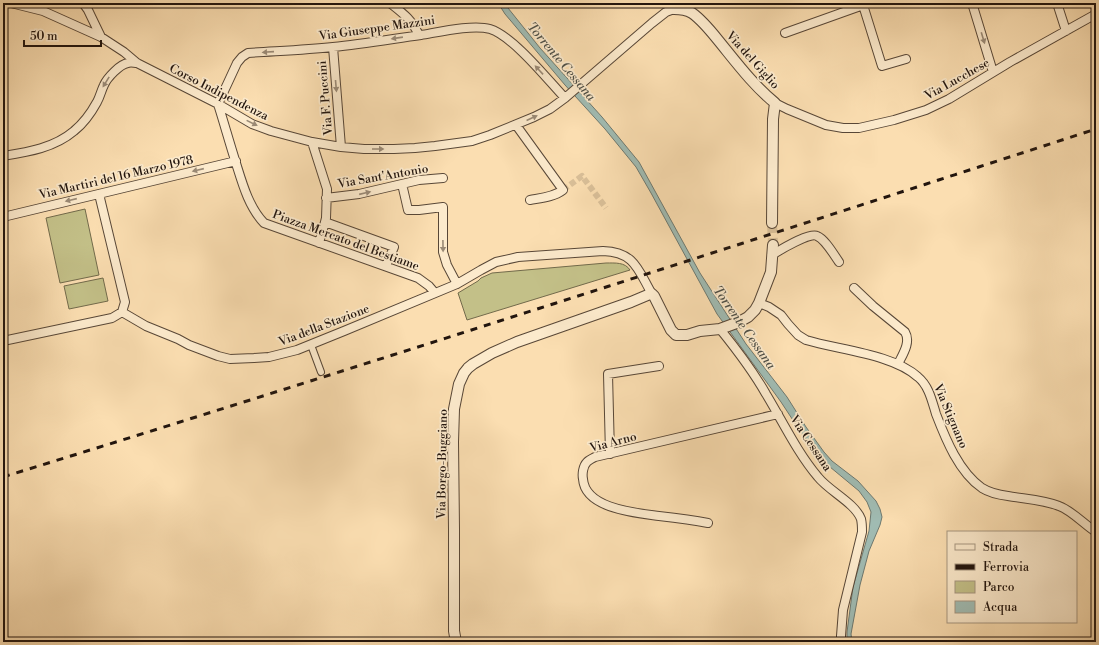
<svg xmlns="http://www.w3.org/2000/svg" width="1099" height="645" viewBox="0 0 1099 645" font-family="'Libre Bodoni',serif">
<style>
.green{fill:#c3c088;stroke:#726a4b}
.water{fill:#a0bbb2;stroke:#6e7970}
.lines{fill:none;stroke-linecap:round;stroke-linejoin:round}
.pedestrian-tunnel{stroke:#dac099;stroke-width:6;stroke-dasharray:6 3;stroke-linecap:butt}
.tertiary-tunnel{stroke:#dac099;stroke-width:10;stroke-dasharray:10 5;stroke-linecap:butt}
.pedestrian-casing{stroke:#584737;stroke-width:8}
.minor-casing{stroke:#584737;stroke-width:10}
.tertiary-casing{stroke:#584737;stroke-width:12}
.pedestrian{stroke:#fceacc;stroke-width:6}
.minor{stroke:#fceacc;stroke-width:8}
.tertiary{stroke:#fceacc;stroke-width:10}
.rail{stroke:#22150e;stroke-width:3;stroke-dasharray:7 7;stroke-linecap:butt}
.oneway{fill:#9a8a76}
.labels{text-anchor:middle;stroke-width:3.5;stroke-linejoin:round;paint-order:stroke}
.street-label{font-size:12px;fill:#22150e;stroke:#fceacc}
.water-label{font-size:13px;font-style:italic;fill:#4e4f47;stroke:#fceacc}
</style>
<rect width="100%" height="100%" fill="#fbdeb1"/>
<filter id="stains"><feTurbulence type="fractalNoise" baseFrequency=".005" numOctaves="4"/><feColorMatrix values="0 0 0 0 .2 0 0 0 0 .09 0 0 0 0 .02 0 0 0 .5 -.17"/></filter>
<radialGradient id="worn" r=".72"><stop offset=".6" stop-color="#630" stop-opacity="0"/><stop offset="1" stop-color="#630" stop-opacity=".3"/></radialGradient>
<path class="green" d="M85,209L99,275L60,283L46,218Z
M606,263C615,263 625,262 630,270L467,320L458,293L478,281L481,278L492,273Z
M103,278L108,301L69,309L64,286Z"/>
<path class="water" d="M498,3H504L540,48L602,117L639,162L700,273L746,344L787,397L806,427L824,452L832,461L858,481L876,501L880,509L882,517L880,525L869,551L860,585L851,634L852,642H847V632L853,587L869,531L871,512L867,502L859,491L824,462L811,442L806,440L781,402L717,314L651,193L636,167L605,129L565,85L505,14Z"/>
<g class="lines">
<path class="pedestrian-tunnel" d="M563,190L582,176L606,208"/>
<path class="tertiary-tunnel" d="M772,223L773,245"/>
<defs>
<path id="pedestrian" d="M311,345L321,372"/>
<path id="minor" d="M11,3L43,11L101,37L124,52L137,63L218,104L252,124L271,131L312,142L341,147L364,149H394L415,148L435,146L472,141L490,135L534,117L550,109L565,98L652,23L666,12L674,9
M83,3L88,10L101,37
M390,3C404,14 411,19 419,35
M972,3L993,72
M1057,3L1066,31
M863,5L882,66L906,59
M785,33L869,3
M333,47L341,147
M775,103L787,109L826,125L843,128H859L894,120L926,110L949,99L1010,62L1096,14
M218,104L237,63L242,57L248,53C277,51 305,50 333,47C362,44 392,39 421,35C439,32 473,24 490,29C513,36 548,80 565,98
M218,104C224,123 229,141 235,160C242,182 248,206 264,223L418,278L429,286L435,293
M516,125L563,190C554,197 541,198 530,200
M312,142L327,189L326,218L325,222
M3,156C28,152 54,148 74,131C84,123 91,113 97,102C100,97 101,91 104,85C107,78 120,64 128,63C131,62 134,63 137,63
M402,184L408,210H419L443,207V252L447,265L457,284
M326,198L359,194L419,180L443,178
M3,217L236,161
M319,243L325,222L394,247L386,266
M772,255C780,250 810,232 817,236C825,239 834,255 839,262
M854,288L873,306L905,332C911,342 903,354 898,364
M759,303L769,307L781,315L788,324L798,335L806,340C839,350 893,354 918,377C929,386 932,401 936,414C946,440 959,472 982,488C990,493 1000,495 1008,496C1025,499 1044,500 1059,506C1071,510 1085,525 1096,532
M122,312L146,326L178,339L189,345L218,356L230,359L254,358L269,357L297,350L344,331L457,284L481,270L496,262L518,257L603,251C635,252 638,270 652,294
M720,329C737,350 753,371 766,394C783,422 797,452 818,477C829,491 855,503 861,519C862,523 862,527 862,532L843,610L841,636V642
M3,341L112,318L122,312L125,302L99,194
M610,454L608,374L659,366
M708,523C692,520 676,518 659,516C637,513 585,509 583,479C582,474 583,466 587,462C589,460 593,458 595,457L778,414"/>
<path id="tertiary" d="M672,3L674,9C681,9 687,10 692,13C702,20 710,30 718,40C736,62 753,85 775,103L773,119L772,223
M456,642L454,631V529L453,442L454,409L459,384L464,373L468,368L473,364L492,353L517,342L631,302L650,294H652L654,296L671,330L676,335H687L700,331L720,329L739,322L748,317L755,310L759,303L771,272L773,245"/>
</defs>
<use href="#pedestrian" class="pedestrian-casing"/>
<use href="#minor" class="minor-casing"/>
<use href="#tertiary" class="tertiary-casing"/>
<use href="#pedestrian" class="pedestrian"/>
<use href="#minor" class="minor"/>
<use href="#tertiary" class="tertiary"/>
<path class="rail" d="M3,477C369,364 732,247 1096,129"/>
</g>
<defs><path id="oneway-solid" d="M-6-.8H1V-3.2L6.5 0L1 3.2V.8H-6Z"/></defs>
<g class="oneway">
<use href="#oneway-solid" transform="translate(397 38) rotate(172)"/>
<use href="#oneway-solid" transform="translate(983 38) rotate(73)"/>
<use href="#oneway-solid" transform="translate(268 52) rotate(176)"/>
<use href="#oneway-solid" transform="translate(539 70) rotate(-133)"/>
<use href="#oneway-solid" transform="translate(106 82) rotate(122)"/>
<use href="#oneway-solid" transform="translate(336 86) rotate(85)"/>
<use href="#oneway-solid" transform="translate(532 118) rotate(-25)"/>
<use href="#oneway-solid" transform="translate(252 123) rotate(26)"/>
<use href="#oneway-solid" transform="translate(378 149)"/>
<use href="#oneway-solid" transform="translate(198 170) rotate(167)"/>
<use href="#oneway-solid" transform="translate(365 193) rotate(-13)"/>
<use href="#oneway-solid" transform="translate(71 200) rotate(167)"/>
<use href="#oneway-solid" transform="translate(443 246) rotate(89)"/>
</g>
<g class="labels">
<g class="street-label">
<text transform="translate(377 28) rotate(-8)" y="4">Via Giuseppe Mazzini</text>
<text transform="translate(753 60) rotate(48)" y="4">Via del Giglio</text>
<text transform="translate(957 79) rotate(-29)" y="4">Via Lucchese</text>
<text transform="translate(219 92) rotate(27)" y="4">Corso Indipendenza</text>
<text transform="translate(325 98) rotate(-95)" y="4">Via F. Puccini</text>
<text transform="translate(383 176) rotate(-10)" y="4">Via Sant'Antonio</text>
<text transform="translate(116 177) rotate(-13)" y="4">Via Martiri del 16 Marzo 1978</text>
<text transform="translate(346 240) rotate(20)" y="4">Piazza Mercato del Bestiame</text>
<text transform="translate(324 325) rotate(-21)" y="4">Via della Stazione</text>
<text transform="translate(951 416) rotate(67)" y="4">Via Stignano</text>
<text transform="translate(613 442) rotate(-15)" y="4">Via Arno</text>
<text transform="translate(811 443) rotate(56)" y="4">Via Cessana</text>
<text transform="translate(442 464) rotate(-89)" y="4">Via Borgo-Buggiano</text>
</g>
<g class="water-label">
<text transform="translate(562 61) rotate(50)" y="5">Torrente Cessana</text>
<text transform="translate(745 327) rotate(55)" y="5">Torrente Cessana</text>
</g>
</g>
<rect width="1099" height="645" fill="none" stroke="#fbdeb1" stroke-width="16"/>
<rect x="4" y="4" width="1091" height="637" fill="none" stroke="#22150e" stroke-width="2"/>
<rect x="8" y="8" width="1083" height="629" fill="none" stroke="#22150e"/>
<rect x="947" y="531" width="130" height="92" fill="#fceacc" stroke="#a59580"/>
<rect x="955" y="544" width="20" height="6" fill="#fceacc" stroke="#a59580"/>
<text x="983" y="551" font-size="12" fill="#22150e">Strada</text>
<rect x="955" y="564" width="20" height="6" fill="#22150e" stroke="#a59580"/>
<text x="983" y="571" font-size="12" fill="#22150e">Ferrovia</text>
<rect x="955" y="581" width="20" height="12" fill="#c3c088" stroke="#a59580"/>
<text x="983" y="591" font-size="12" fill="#22150e">Parco</text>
<rect x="955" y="601" width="20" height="12" fill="#a0bbb2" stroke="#a59580"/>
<text x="983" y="611" font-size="12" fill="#22150e">Acqua</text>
<path d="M24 40v6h77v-6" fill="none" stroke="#22150e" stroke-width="2"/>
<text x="30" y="40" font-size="12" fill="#22150e" stroke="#fceacc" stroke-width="3" paint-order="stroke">50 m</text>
<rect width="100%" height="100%" filter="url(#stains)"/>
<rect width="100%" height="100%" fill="url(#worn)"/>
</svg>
